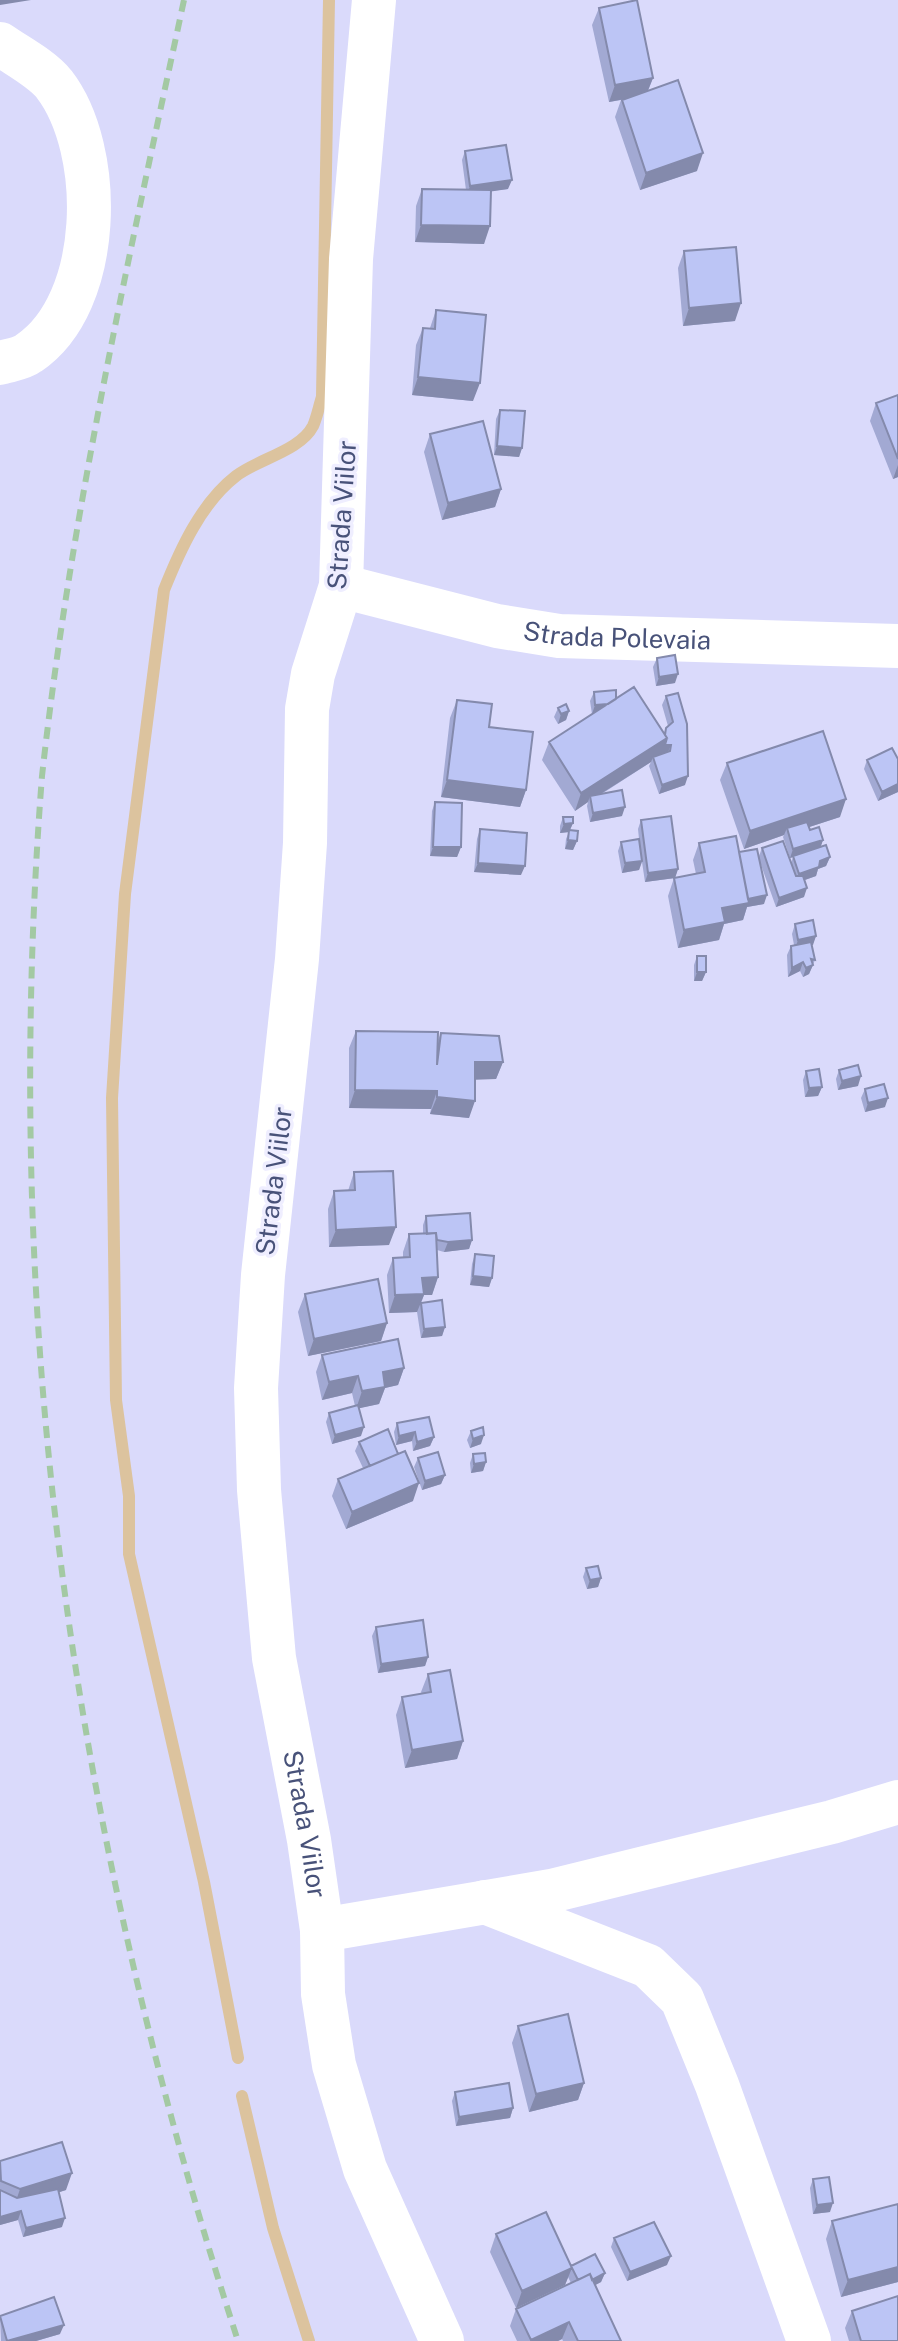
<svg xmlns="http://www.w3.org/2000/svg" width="898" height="2341" viewBox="0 0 898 2341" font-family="'Public Sans',sans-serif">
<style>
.residential{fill:#dadafb}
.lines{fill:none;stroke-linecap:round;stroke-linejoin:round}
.stream{stroke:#dcc39e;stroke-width:12}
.street{stroke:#fff;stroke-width:44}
.rail{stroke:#a3c9a3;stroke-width:6;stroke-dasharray:12 8;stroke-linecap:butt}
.wall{fill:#a2a9d3}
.shaded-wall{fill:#848aac}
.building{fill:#bcc5f5;stroke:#848aac;stroke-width:2}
.labels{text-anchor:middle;stroke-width:7;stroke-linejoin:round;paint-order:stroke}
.street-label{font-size:26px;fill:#485279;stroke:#efeeff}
</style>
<rect width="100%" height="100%" fill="#e7e6fe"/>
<path class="residential" d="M0,0H898V2341H0Z"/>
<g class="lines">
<path class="stream" d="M238,2058L204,1882L129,1554V1496L116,1400L112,1098L125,894L164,590C180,550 201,503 236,476C258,459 300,451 313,426C317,417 319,406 322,397L329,0
M242,2096L273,2228L309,2341"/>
<g class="street">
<path id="s1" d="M374,0L351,259L341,586L313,674L307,709L305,843L297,959L263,1275L256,1388L259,1490L274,1658L309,1840L322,1930L323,1994L334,2065L365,2169L442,2341"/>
<path d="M0,44C17,56 41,68 54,84C105,150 103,303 29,353C21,359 9,360 0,363"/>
<path id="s2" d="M341,586L497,626L559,636L898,646"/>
<path d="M485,1902L648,1966L682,1999L717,2085L809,2341"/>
<path d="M322,1930L551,1891L832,1822L898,1802"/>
</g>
<path class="rail" d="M184,0C129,257 71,514 42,776C0,1318 71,1827 238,2341"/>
</g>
<path class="wall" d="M599,8L653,78L648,91L697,171L640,190L615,117L621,100L609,102L592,25Z
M465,151L508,189L491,191L484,244L415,242L416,206L422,189L466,190L462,160Z
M684,251L735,321L683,326L678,268Z
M436,310L473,401L412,395L416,345L423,328H430Z
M898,395V477L893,479L870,421L876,403Z
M500,410L522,448L519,457L494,455L496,419Z
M430,434L501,489L495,507L442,520L424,452Z
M657,658L675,683L656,686L653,667Z
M594,692L616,699L664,733L666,728L668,726L662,705L666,696L678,693L685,785L659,794L649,766L651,762L600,795L622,816L590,822L587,806L588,802L575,811L542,760L549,742L592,714L590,701Z
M457,700L489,727L526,790L520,807L441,797L450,718Z
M558,708L569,711L566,720L558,724L554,717Z
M898,759V792L878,801L864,769L867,760Z
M727,763L840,817L809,827L810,830L823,840L820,847L830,857L826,866L818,869L816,876L805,880L804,897L776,907L760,862L764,904L747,907L743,920L724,924L719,940L678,948L668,896L674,878L696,874L693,860L699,843L759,856L762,848L791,863L793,857L790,858L783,837L784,835L744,849L720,780Z
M435,802L461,847L457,857L430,856L432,811Z
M563,817L573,823L570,830L577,841L573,850L565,849L566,839L569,832L560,833V826Z
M641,820L678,869L675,878L645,882L642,862L639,870L622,873L618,851L621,842L639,839L638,829Z
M480,829L521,875L474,872L477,839Z
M795,924L816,936L812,945L815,960L809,974L803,977L800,971L788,977L787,955L791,946L794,945L792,934Z
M697,956L706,972L702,981H694V965Z
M356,1031L437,1042L441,1033L503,1062L496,1079H475L469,1118L430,1114L431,1109L349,1108V1048Z
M839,1070L858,1086L838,1090L836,1079Z
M806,1071L822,1087L818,1096L805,1097L803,1080Z
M865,1089L885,1107L865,1112L861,1098Z
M354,1172L389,1245L329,1247L328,1209L334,1191H348Z
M426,1216L472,1240L469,1249L444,1252L437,1250L438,1277L432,1295H424L421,1303L445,1327L442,1336L421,1338L417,1312L389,1313L387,1275L393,1258H403V1252L409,1234H423V1225Z
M475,1254L492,1278L489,1287L470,1285L472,1264Z
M305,1294L387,1323L381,1341L308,1356L298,1312Z
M322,1355L404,1368L398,1385L385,1388L379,1404L359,1408L361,1436L332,1444L326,1422L329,1413L355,1406L352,1393L322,1400L316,1372Z
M397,1423L434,1437L430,1446L413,1451L412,1441L396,1445L394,1432Z
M471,1431L481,1444L470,1448L467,1440Z
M359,1442L413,1501L346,1529L332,1496L338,1479L363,1468L355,1451Z
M473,1454L486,1462L483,1471L471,1473L470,1463Z
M418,1458L445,1475L441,1484L422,1490L414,1467Z
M586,1568L601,1578L598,1587L587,1589L583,1577Z
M376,1627L428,1657L425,1666L378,1673L372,1636Z
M428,1674L463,1741L457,1759L405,1768L396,1715L402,1697L422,1694L421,1692Z
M518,2026L584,2083L578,2100L529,2112L512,2043Z
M455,2092L513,2108L510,2118L456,2126L452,2101Z
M0,2161L66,2190L59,2192L62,2227L23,2237L18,2220L0,2225Z
M813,2179L830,2212L813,2214L810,2188Z
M898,2204V2282L841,2297L826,2239L832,2221Z
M496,2234L571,2266L605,2273L601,2282L595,2285L621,2341H563L562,2339L558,2341H517L510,2326L516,2309L571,2283L568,2277L565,2285L516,2308L490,2252Z
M614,2238L667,2265L627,2281L611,2247Z
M852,2311L898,2341H849L845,2328Z
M0,2316L60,2334L36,2341H1Z"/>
<path class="shaded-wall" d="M0,0H31L0,5Z
M653,78L646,95L609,102L615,85Z
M703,153L697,171L640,190L646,173Z
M512,180L508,189L467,195L470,186Z
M421,225L490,226L484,244L415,242Z
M741,303L735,321L683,326L689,308Z
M418,377L480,383L473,401L412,395Z
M497,446L522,448L519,457L494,455Z
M898,465V477L893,479Z
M501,489L495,507L442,520L448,503Z
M678,674L675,683L656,686L659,677Z
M617,703L592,714L595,705Z
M569,711L566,720L558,724L561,714Z
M667,738L671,745L667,754L653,757L651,762L591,800L590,796L588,802L575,811L581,793Z
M688,776L685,785L659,794L662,785Z
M447,780L526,790L520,807L441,797Z
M898,784V792L878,801L882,792Z
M846,799L840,817L788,834L787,828L784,835L744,849L750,831Z
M625,807L622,816L590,822L593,813Z
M573,823L569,832L560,833L564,824Z
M568,840L577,841L573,850L565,849Z
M823,840L820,849L790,858L793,849Z
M433,847H461L457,857L430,856Z
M830,857L826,866L818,869L816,876L796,883L799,874L820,861Z
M642,861L639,870L622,873L625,863Z
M478,863L525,866L521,875L474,872Z
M678,869L675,878L645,882L648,873Z
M807,888L804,897L776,907L779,898Z
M767,895L764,904L747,907L743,920L724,924L719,940L678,948L684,930L722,908L748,899Z
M816,936L813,945L795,949L798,940Z
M803,962L800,971L788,977L792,968Z
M813,965L809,974L803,977L806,968Z
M697,972H706L702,981H694Z
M475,1062H503L496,1079L469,1080Z
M861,1076L858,1086L838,1090L842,1081Z
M822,1087L818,1096L805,1097L809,1088Z
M355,1090L437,1091L431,1109L349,1108Z
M437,1097L475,1101L469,1118L430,1114Z
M888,1098L885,1107L865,1112L868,1103Z
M396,1227L389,1245L329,1247L336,1230Z
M472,1240L469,1249L444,1252L448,1242Z
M473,1276L492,1278L489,1287L470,1285Z
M438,1277L432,1295H424L417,1312L389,1313L395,1295L422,1278Z
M387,1323L381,1341L308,1356L314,1339Z
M445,1327L442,1336L421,1338L424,1329Z
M404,1368L398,1385L385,1388L379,1404L356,1409L362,1391L383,1372Z
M358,1376L352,1393L322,1400L329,1382Z
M364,1427L361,1436L332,1444L335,1435Z
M415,1432L412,1441L396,1445L399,1436Z
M484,1435L481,1444L470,1448L473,1439Z
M434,1437L430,1446L413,1451L417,1442Z
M486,1462L483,1471L471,1473L474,1464Z
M445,1475L441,1484L422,1490L425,1481Z
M419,1483L413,1501L346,1529L352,1512Z
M601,1578L598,1587L587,1589L590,1580Z
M428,1657L425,1666L378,1673L381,1664Z
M463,1741L457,1759L405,1768L412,1750Z
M584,2083L578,2100L529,2112L536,2094Z
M513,2108L510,2118L456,2126L459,2117Z
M72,2173L66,2190L14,2207L20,2189Z
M833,2203L830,2212L813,2214L817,2205Z
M21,2211L18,2220L0,2225V2217Z
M65,2218L62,2227L23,2237L26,2228Z
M671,2256L667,2265L627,2281L630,2272Z
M898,2267V2282L841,2297L848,2280Z
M572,2268L565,2285L516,2308L522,2291Z
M605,2273L601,2282L577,2295L581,2286Z
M569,2322L562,2339L558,2341H530Z
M64,2325L60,2334L36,2341H8Z"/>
<path class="building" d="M637,0L653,78L615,85L599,8Z
M678,80L703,153L646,173L622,100Z
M506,145L512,180L470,186L465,151Z
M422,189L491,190L490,226L421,225Z
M736,247L741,303L689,308L684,251Z
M436,310L486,315L480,383L418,377L423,328L435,329Z
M898,395V459L876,403Z
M500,410L525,411L522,448L497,446Z
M483,421L501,489L448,503L430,434Z
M675,655L678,674L659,677L657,658Z
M634,687L667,738L581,793L549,742Z
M616,690V699L608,704L595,705L594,692Z
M678,693L687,724L688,776L662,785L653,757L670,751L671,745H665L667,738L665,735L666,728L673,722L666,696Z
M457,700L492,704L489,727L533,732L526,790L447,780Z
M566,704L569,711L561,714L558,708Z
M823,731L846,799L750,831L727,763Z
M892,748L898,759V784L882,792L867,760Z
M622,790L625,807L593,813L590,796Z
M435,802L462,803L461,847H433Z
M671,816L678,869L648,873L641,820Z
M563,817H573V823L564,824Z
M807,822L810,830L819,827L823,840L793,849L787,828Z
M480,829L527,833L525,866L478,863Z
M569,830L578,831L577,841L568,840Z
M736,836L749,903L722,908L725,922L684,930L674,878L705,872L699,843Z
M639,839L642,861L625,863L621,842Z
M783,841L796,876H803L807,888L779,898L762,848Z
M826,845L830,857L820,861L819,867L799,874L793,856Z
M757,849L767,895L748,899L739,852Z
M813,920L816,936L798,940L795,924Z
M811,942L815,960L811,959L813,965L806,968L803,962L792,968L791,946Z
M697,956H706V972H697Z
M356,1031L438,1032L437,1065L441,1033L499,1036L503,1062H475V1101L437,1097V1091L355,1090Z
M858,1065L861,1076L842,1081L839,1070Z
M819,1069L822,1087L809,1088L806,1071Z
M884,1084L888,1098L868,1103L865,1089Z
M393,1171L396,1227L336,1230L334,1191L355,1190L354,1172Z
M470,1213L472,1240L448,1242L437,1240L436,1233L427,1234L426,1216Z
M436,1233L438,1277L422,1278L424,1294L395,1295L393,1258L410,1257L409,1234Z
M475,1254L494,1256L492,1278L473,1276Z
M378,1279L387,1323L314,1339L305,1294Z
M442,1300L445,1327L424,1329L421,1303Z
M398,1339L404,1368L383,1372L385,1387L362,1391L358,1376L329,1382L322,1355Z
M358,1405L364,1427L335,1435L329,1413Z
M429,1417L434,1437L417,1442L415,1432L399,1436L397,1423Z
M483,1427L484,1435L473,1439L471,1431Z
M388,1429L398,1454L370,1466L359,1442Z
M405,1451L419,1483L352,1512L338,1479Z
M438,1452L445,1475L425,1481L418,1458Z
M485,1453L486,1462L474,1464L473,1454Z
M598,1566L601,1578L590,1580L586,1568Z
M423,1620L428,1657L381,1664L376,1627Z
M450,1670L463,1741L412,1750L402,1697L431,1692L428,1674Z
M568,2014L584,2083L536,2094L518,2026Z
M509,2083L513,2108L459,2117L455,2092Z
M62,2142L72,2173L20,2189L1,2181L0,2161Z
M829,2177L833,2203L817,2205L813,2179Z
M58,2189L65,2218L26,2228L21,2211L0,2217V2190L17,2198Z
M898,2204V2267L848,2280L832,2221Z
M546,2212L572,2268L522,2291L496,2234Z
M654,2222L671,2256L630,2272L614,2238Z
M595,2254L605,2273L592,2280L590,2274L578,2280L571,2266Z
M590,2274L621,2341H578L569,2322L531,2340L516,2309Z
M898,2296V2341H861L852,2311Z
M54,2297L64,2325L7,2341L0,2316Z"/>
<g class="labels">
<g class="street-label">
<text transform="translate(342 515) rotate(-86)" y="9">Strada Viilor</text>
<text dy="9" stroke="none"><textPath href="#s2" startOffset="282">Strada Polevaia</textPath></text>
<text transform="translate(274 1181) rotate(-83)" y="9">Strada Viilor</text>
<text dy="9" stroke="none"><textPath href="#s1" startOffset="1836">Strada Viilor</textPath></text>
</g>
</g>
</svg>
